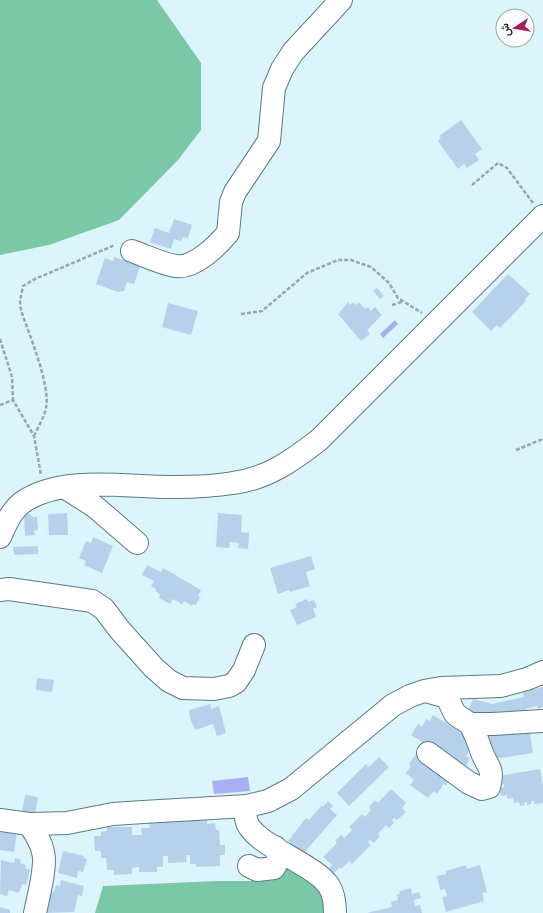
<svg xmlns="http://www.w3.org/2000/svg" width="543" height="913" viewBox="0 0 543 913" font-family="'IBM Plex Sans',Vazirmatn,sans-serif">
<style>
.forest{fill:#7bc8a6}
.water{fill:#a7b1f1}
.building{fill:#b8d1eb}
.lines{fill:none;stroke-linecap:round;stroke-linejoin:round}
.minor-casing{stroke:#587c88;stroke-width:24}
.path{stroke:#93a8af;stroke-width:2.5;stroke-dasharray:4 2;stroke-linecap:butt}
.minor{stroke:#fff;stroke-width:22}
</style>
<rect width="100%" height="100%" fill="#dcf4fc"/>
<path class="forest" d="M0,0H157L201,63V130L178,160L119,220L49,245L0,255Z
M290,868C313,882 323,884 325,913H95L103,886L217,881H251Z"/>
<path class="water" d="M395,320L398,324L383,338L380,334Z
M248,777L250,791L214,794L212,781Z"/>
<path class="building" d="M461,120L482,149L475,154L479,160L467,168L464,164L458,169L438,141L441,138L439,136Z
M174,219L192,225L188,238L183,237L181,241L174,239L171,249L150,242L155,228L169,233Z
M114,257L140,266L134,284L127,282L124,291L118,292L96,284L105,258L113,261Z
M508,274L530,294L525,299L526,301L500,328L497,325L491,331L472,312Z
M377,288L384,296L380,299L373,291Z
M348,302L350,305L353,302L356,305L359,302L365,309L368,307L371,311L375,307L382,315L367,330L370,334L361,341L338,314Z
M168,303L198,311L191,335L162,327Z
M67,513L68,535H49L48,514Z
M218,513L242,515L241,532L249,533L248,549L238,548L239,543L230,542L229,548L216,547Z
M26,514H30L32,517H37L38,530H34L35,535L25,536L24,516Z
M93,537L113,546L102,573L84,565L86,561L79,558L86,541L91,543Z
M38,546V554L14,555L13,547Z
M311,556L315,569L306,572L310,586L290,592L289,590L278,594L270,568Z
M147,565L161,572L163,568L201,590L198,596L200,597L196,605L193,604L192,606L184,601L182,604L173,599L170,604L159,598L160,594L155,591L156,589L151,586L154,581L142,575Z
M307,599L308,602L314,600L317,607L313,609L316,617L297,625L290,610L297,607L295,604Z
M37,678L54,680L52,692L36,690Z
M543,687V707L538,709L537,706L525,709L526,714L481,719L468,711L473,699L492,704L524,697L523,692Z
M210,704L211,709L219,706L226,733L217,736L213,724L195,730L190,718L189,710Z
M433,715L471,739L467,745L471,748L466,756L470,758L465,768L411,735L418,724L422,727L426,719L430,721Z
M529,727L533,753L493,759L484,732Z
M416,754L449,779L446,786L444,784L437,794L434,791L428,798L410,785L414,780L406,773L411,766L409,764Z
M379,757L389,767L349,806L337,793L366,764L369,767Z
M540,769L543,786V803L534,804V801H531V804L527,805V802L524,803L525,805L520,806L519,802L514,803L513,798L507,799V795L501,796L499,788L504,787L503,783H500L499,776Z
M391,789L406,803L402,808L406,812L397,820L394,818L392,820L394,823L389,828L386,825L378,834L380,836L374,843L370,840L368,842L371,845L352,864L349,861L341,869L340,867L334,873L329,868L332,865L323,857L337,843L335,841L341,835L344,838L352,830L349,827L362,814L365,817L371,810L369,807L375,800L378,803Z
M25,795L38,797L35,814L22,812Z
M328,801L333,806L330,809L337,815L303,854L288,841L306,818L309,820L322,805L323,807Z
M207,820V824L215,823L216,830H219L220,845H225V855H220V866L196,867V864H190V855H186L187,862L168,863V856H163V867H157V872H139V867L132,868V874L114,875V870H107L106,858H101V851H95L94,836H101V832L107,831V827H132V835H142L141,828H150L149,822Z
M0,829L17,831L14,852L0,850Z
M63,851L84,856L83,858L87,859L83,872L78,871L77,878L58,873Z
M15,858L21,860L20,863L26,865L25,868L30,870L26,885L22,884L19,893L9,890L7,896L0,894L1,860L14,863Z
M466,865L467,869L480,865L487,892L482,893L484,901L446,912L442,897L447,896L445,889L440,890L437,876L446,874V871Z
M61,880L84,886L82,896L78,895L74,912L43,913L51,891L54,892L56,885L60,886Z
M411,888L412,894L419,892L421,898L414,900L415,906L420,905L422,913H367L392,907L391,902L398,900L397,894H400L399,891Z
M0,907L10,910V913H0Z"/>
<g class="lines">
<defs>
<path id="minor" d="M132,251C146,256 162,264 176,266C194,269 218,245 228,233L231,202L235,192L269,141L274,88L282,69L293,52L341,0
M64,487L94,506L137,543
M0,537C6,524 12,508 26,500C67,475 130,488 175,487C194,487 215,486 233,483C267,479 293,460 319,440L543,216
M0,590L9,589L92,601L104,609L119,629L154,668L169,681L183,688L214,689L229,686L236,682L244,670L254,645
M425,691L447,697L455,714L470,724H492L543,721
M428,753L469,783L482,789L489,787C495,767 486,766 481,750C478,741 475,733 470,724
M247,806C247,810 245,815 246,819C250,844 314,863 329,886C334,894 335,904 335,913
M0,820L29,824L67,823L113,814L143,812L247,806L268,801L291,789L393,705L410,696L424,691L441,688L501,686L527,679L543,672
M29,824C35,833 41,841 43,852C47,865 38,898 35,913
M249,866L257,870L274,868L279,859L275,847"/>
</defs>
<use href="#minor" class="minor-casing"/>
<path class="path" d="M472,185L498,163L507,168L533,203
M392,305L402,302
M241,314L262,311L307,273L338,260H351L371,267L389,283L398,298L422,313
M0,339L12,377L13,400
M0,405L13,400L34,436L41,475
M34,436C38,427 44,418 46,408C51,385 28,332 21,310L20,301L23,286L35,279L115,245
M516,450L543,439"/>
<use href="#minor" class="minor"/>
</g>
<g transform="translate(515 28) rotate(258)"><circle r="19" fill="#fcfcfc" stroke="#a0a6a8"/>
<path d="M0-3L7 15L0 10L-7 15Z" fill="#a91a58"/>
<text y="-6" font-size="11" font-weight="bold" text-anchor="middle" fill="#17262b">ش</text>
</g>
</svg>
